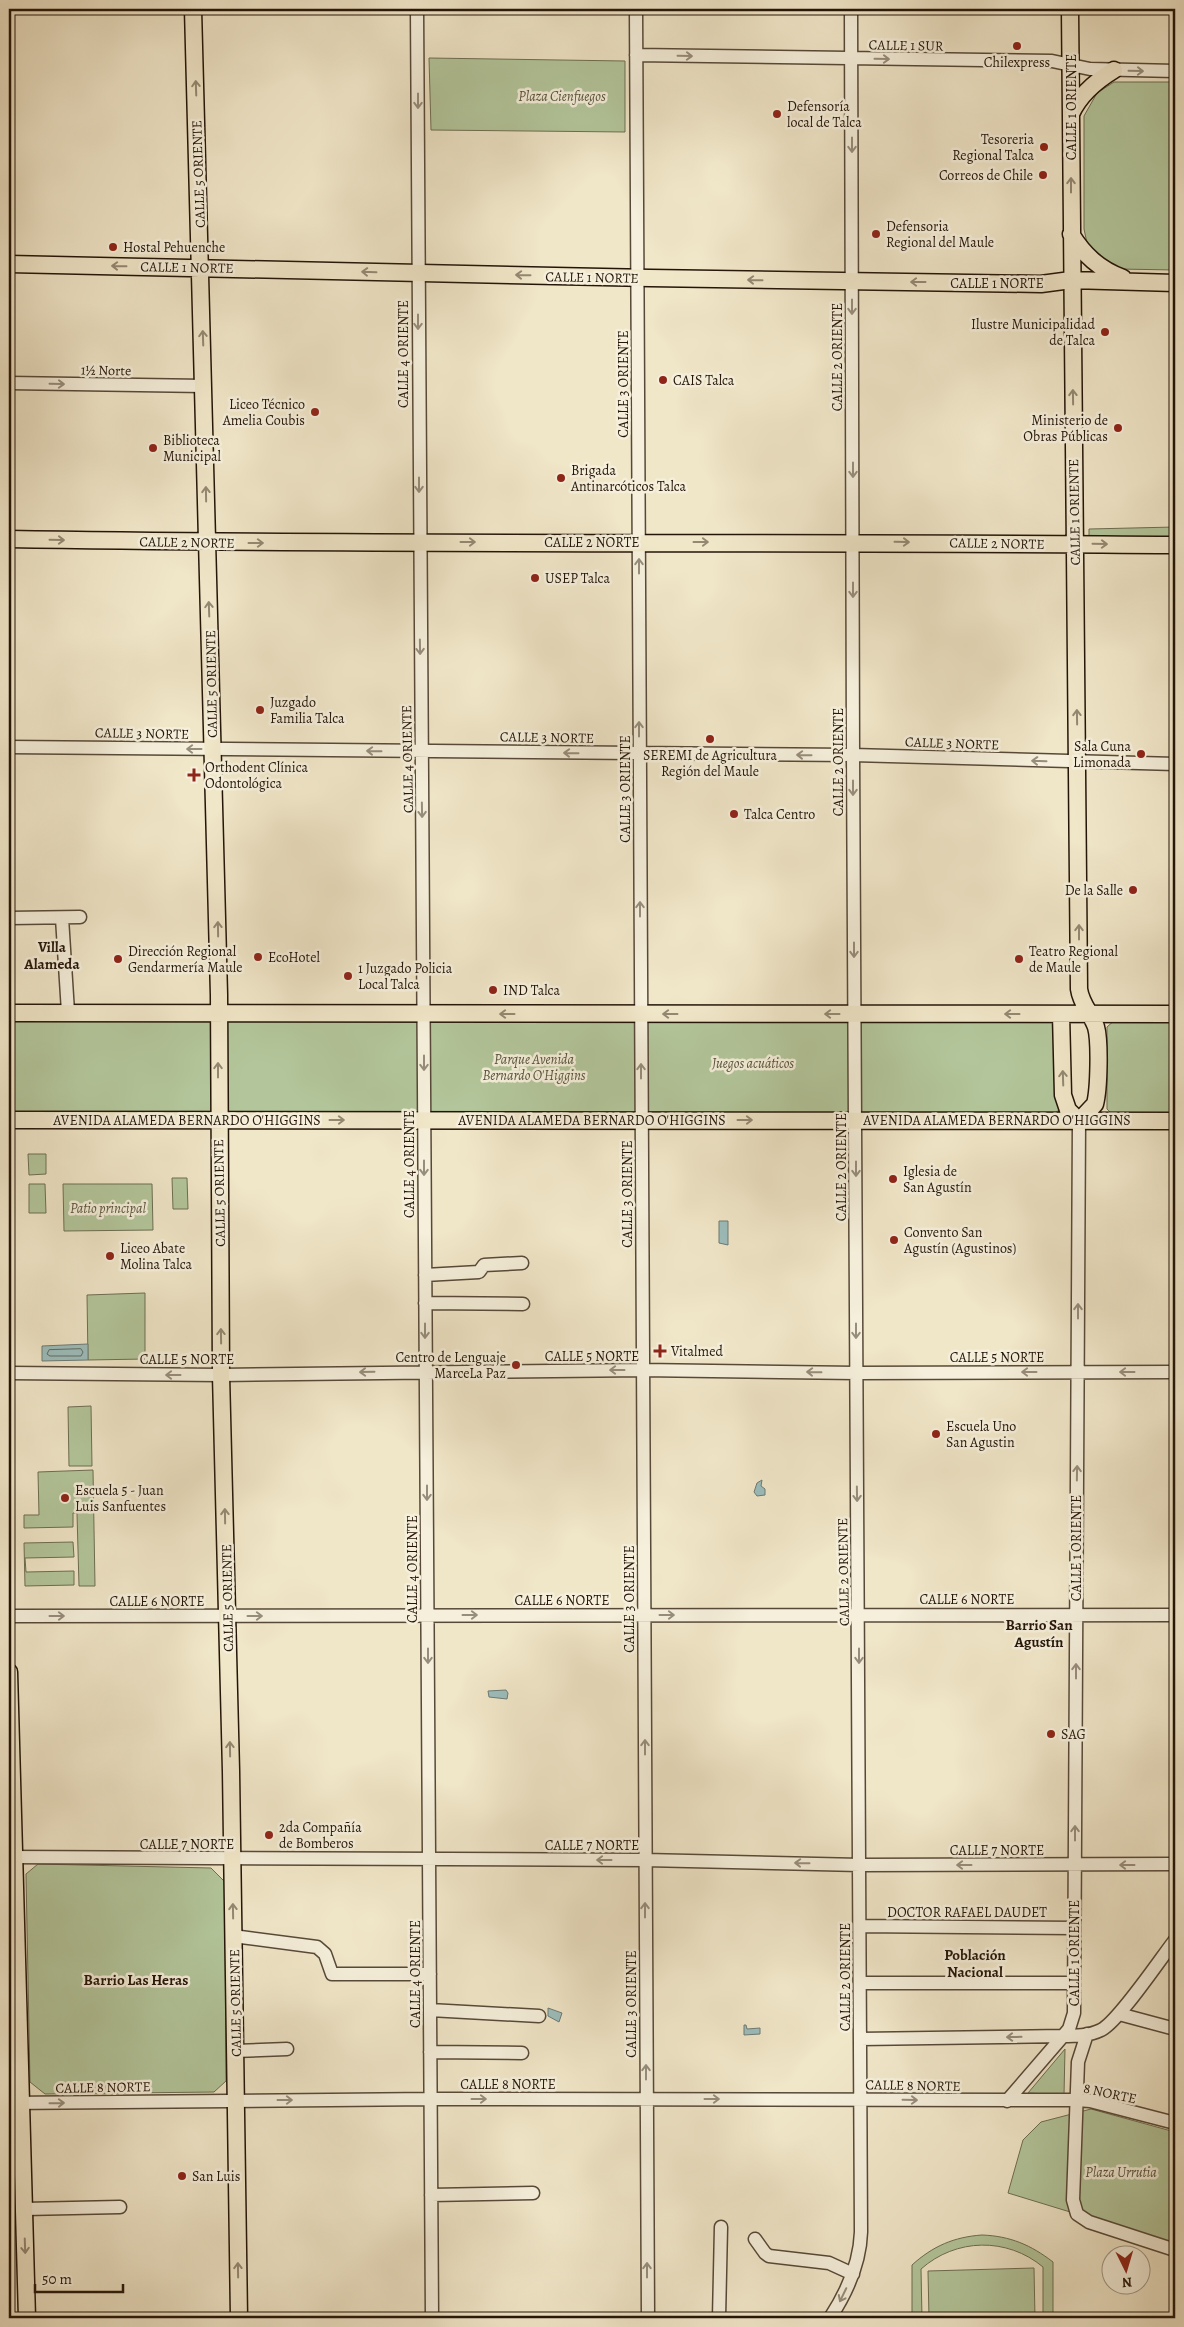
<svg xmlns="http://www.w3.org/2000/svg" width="1184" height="2327" viewBox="0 0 1184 2327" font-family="Alegreya,serif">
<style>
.green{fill:#b3c69b;stroke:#6c6e52}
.water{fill:#9cbebd;stroke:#6c7a75}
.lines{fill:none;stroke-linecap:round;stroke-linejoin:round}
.shore{stroke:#606a62;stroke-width:1}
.minor-casing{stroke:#574938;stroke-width:15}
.major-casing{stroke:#241508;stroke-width:19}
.minor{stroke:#f5efdb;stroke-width:12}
.major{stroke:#f0e6c8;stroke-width:16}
.oneway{stroke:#978d7c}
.oneway2{stroke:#948872}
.poi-dot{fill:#8f2418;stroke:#f5efdb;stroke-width:2}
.labels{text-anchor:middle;stroke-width:5;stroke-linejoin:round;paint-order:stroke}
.street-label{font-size:14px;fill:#241508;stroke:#f5efdb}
.poi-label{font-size:14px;fill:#241508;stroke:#f5efdb;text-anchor:start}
.park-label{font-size:14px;font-style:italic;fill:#56533b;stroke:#f5efdb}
.neighbourhood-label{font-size:15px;font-weight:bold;fill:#241508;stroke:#f5efdb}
</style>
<rect width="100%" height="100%" fill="#f0e6c8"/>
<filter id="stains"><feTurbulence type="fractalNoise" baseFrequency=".004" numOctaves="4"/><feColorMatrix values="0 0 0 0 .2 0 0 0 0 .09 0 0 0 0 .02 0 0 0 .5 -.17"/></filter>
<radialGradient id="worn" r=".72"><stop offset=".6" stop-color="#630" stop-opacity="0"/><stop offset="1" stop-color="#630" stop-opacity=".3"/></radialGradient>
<path class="green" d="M429,58L625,61V132L431,130Z
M1114,82H1175V270L1118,269L1095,253L1087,243L1084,229V116L1097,93Z
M1175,527V540L1089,539V529Z
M1047,1019L1056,1026L1059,1110L1055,1113H9V1021Z
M1116,1019H1175V1114L1111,1113L1107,1109V1027Z
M28,1154H46V1174L29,1175Z
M172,1178H187L188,1209H173Z
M29,1184H45L46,1213H29Z
M63,1184H152L153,1230L64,1231Z
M145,1293V1359L88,1360L87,1295Z
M91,1406L92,1466H69L68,1407Z
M93,1470L95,1586H79L77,1513H73V1527L24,1528V1515H39L38,1472Z
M73,1542L74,1557L25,1558L26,1572L74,1571V1585L25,1586L24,1543Z
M38,1864L211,1868L225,1882L226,2081L214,2092L45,2094L30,2082L26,1874Z
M1065,2049L1064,2095L1028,2093Z
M1091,2109L1175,2132V2244L1008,2193L1023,2140L1041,2122Z
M982,2235C1010,2236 1031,2245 1053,2262V2318H1043V2267C1007,2237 956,2238 921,2269L922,2318H912V2265C933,2246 954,2237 982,2235Z
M1034,2268L1035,2318H929L928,2271Z"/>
<path class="water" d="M719,1221H728V1245L719,1243Z
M88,1344V1360L42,1361V1346Z
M762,1480L761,1486L765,1489V1495L757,1496L754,1492L757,1483Z
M506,1690L508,1693L507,1699L489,1697L488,1691Z
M548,2008L562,2013L559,2022L548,2016Z
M744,2025H746L747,2029L760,2028V2034L744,2035Z"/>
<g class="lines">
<path class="shore" d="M81,1349L83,1352L81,1356H50L47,1354L49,1350Z"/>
<defs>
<path id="minor" d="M417,9L432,2318
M636,9L648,2318
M636,55L1052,61L1090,69L1175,71
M9,383L204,386
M9,747L853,755L1175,764
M9,918L80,917
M62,918L68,1012
M425,1275L479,1272L484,1265L522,1263
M425,1303L523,1304
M9,1373L221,1375L643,1370L856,1373L1175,1372
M9,1616L1175,1615
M9,1857L645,1860L860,1865L1175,1864
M860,1926L1074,1928
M233,1936L317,1947L325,1954L332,1974H430
M860,1983H1074
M430,2010L539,2016
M1119,2014L1175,2029
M1087,2034L1078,2062L1073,2200L1077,2214L1089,2222L1175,2250
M860,2039L1062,2036C1075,2036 1089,2036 1101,2030C1118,2022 1161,1958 1175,1940
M235,2051L287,2049
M430,2052L522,2053
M1007,2101L1069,2029L1074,2013L1079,1121
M9,2103L431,2099L1077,2100L1090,2101L1175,2123
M431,2195L533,2193
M24,2209L120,2207
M755,2239L765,2253L769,2256L829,2263L853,2274
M719,2318L721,2227
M830,2318C847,2292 860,2264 861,2232L853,755L851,9"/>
<path id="major" d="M193,9L219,995L221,1375L231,1771L239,2318
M1070,9L1079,989C1081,1004 1091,1013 1096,1027C1100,1041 1099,1089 1095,1104L1079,1121
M1071,114C1080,94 1096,81 1114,70
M1071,234C1084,255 1099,269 1123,278
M9,264L650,278L1041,284L1071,280L1175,283
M9,539C398,546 786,541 1175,545
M9,1013L1175,1014
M1061,1014L1063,1095L1068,1110L1079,1121
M9,1120L1175,1121
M9,1672L27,2318"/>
</defs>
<use href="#minor" class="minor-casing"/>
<use href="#major" class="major-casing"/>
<use href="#minor" class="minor"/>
<use href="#major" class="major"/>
</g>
<defs><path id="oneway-shaft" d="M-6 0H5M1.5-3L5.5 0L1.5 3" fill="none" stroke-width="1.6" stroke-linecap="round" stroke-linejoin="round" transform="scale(1.25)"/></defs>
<g class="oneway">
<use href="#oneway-shaft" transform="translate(685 56) rotate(1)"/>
<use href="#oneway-shaft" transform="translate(882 59) rotate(1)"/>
<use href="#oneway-shaft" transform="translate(1136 71) rotate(1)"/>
<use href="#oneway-shaft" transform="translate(418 101) rotate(90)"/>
<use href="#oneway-shaft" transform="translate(852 145) rotate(90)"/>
<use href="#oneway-shaft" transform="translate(852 307) rotate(90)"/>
<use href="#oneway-shaft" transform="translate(418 322) rotate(90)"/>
<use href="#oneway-shaft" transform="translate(57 384) rotate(1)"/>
<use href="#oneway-shaft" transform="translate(853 470) rotate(90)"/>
<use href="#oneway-shaft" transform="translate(419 485) rotate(90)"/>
<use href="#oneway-shaft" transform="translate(639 566) rotate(-90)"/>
<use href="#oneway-shaft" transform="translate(853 590) rotate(90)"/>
<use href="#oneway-shaft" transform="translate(420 647) rotate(89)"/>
<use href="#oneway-shaft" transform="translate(639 729) rotate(-90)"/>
<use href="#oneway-shaft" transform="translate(194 749) rotate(-180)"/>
<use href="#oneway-shaft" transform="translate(374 751) rotate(-179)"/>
<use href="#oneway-shaft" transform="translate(571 753) rotate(-179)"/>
<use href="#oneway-shaft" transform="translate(804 755) rotate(-179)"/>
<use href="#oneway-shaft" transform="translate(1039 761) rotate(-178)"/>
<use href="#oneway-shaft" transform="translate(853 788) rotate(90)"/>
<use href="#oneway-shaft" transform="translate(422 810) rotate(89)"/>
<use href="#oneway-shaft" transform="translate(640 909) rotate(-90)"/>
<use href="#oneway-shaft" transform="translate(854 950) rotate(90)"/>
<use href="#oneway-shaft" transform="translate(424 1063) rotate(90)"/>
<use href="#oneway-shaft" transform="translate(641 1071) rotate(-90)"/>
<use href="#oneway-shaft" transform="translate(424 1168) rotate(90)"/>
<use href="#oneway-shaft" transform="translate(856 1169) rotate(90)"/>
<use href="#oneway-shaft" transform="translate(1078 1311) rotate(-90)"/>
<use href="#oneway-shaft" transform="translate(425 1331) rotate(90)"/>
<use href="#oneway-shaft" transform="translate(856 1331) rotate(90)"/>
<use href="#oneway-shaft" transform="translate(617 1370) rotate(180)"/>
<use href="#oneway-shaft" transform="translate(367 1372) rotate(179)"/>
<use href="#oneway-shaft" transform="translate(814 1372) rotate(-179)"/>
<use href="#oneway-shaft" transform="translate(1029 1372) rotate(180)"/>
<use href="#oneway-shaft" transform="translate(1127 1372) rotate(180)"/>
<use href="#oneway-shaft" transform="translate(173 1375) rotate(-180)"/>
<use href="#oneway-shaft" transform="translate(1077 1473) rotate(-89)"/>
<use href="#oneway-shaft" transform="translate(427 1493) rotate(90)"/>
<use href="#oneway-shaft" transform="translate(857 1494) rotate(89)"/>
<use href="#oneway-shaft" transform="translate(470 1615)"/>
<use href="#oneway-shaft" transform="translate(667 1615)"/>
<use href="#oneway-shaft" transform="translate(57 1616)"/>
<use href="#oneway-shaft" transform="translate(255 1616)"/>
<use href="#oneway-shaft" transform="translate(428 1656) rotate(90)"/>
<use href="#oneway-shaft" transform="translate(859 1656) rotate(90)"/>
<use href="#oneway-shaft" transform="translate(1076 1671) rotate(-90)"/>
<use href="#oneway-shaft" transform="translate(645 1747) rotate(-90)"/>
<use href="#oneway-shaft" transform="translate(1075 1833) rotate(-90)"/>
<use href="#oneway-shaft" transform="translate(604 1860) rotate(-180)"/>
<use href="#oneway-shaft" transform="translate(802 1863) rotate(-179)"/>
<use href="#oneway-shaft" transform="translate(964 1865) rotate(-180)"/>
<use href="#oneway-shaft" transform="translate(1127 1865) rotate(-180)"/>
<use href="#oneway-shaft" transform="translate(645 1910) rotate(-90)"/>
<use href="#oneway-shaft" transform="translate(1014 2037) rotate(179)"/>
<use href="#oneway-shaft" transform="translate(646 2072) rotate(-90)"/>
<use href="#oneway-shaft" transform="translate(479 2099)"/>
<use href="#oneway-shaft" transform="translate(712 2099)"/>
<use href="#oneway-shaft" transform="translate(285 2100)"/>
<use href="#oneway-shaft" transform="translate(910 2100) rotate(1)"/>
<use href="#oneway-shaft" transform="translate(57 2103) rotate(-1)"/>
<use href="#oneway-shaft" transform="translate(647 2270) rotate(-90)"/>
<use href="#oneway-shaft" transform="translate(843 2295) rotate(116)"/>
</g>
<g class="oneway2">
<use href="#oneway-shaft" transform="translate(196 88) rotate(-92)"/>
<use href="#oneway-shaft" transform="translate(1071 185) rotate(-90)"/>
<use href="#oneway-shaft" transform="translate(119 266) rotate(-179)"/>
<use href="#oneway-shaft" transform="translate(369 272) rotate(-178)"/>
<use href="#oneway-shaft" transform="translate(523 275) rotate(-179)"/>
<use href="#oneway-shaft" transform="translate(755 280) rotate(-179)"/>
<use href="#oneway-shaft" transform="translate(918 282) rotate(-180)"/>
<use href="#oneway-shaft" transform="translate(203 338) rotate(-92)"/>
<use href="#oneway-shaft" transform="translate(1073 397) rotate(-91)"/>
<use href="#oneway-shaft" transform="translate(206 494) rotate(-91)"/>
<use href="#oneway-shaft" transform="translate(57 540) rotate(1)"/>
<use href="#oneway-shaft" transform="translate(468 542)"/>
<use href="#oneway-shaft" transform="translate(701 542)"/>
<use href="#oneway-shaft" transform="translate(902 542) rotate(1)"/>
<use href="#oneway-shaft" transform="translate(256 543)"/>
<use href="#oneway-shaft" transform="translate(1100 544) rotate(1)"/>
<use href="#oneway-shaft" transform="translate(209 609) rotate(-92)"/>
<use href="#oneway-shaft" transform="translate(1077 717) rotate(-91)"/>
<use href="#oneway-shaft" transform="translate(218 929) rotate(-91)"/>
<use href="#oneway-shaft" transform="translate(1079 932) rotate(-90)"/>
<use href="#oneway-shaft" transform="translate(507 1014) rotate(180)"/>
<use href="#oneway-shaft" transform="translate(670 1014) rotate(-180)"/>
<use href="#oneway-shaft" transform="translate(832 1014) rotate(-180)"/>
<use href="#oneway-shaft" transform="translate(1012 1014) rotate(180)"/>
<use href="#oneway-shaft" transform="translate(218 1070) rotate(-90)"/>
<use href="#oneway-shaft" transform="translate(1063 1078) rotate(-92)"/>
<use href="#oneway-shaft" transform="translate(337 1120)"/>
<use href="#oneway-shaft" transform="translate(745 1120)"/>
<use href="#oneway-shaft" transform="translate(221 1336) rotate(-91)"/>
<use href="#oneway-shaft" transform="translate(225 1516) rotate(-91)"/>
<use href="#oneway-shaft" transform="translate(230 1749) rotate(-91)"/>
<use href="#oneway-shaft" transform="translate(233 1911) rotate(-91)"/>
<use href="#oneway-shaft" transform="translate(25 2246) rotate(88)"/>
<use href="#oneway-shaft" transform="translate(238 2270) rotate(-91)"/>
</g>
<g class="poi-dot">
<circle cx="1017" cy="46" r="5"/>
<circle cx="777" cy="114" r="5"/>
<circle cx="1044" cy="147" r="5"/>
<circle cx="1043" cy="175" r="5"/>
<circle cx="876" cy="234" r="5"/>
<circle cx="113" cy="247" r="5"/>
<circle cx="1105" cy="332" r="5"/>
<circle cx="663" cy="380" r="5"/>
<circle cx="315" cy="412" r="5"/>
<circle cx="1118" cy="428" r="5"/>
<circle cx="153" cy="448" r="5"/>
<circle cx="561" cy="478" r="5"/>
<circle cx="535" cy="578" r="5"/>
<circle cx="260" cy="710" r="5"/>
<circle cx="710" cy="739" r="5"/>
<circle cx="1141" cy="754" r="5"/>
<path d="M191.5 767.5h5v5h5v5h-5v5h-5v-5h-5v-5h5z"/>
<circle cx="734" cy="814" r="5"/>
<circle cx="1133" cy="890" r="5"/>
<circle cx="258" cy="957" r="5"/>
<circle cx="118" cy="959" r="5"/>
<circle cx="1019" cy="959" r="5"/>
<circle cx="348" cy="976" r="5"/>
<circle cx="493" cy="990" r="5"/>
<circle cx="893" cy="1179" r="5"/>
<circle cx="894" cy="1240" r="5"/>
<circle cx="110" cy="1256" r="5"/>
<path d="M657.5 1343.5h5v5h5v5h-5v5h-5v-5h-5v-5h5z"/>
<circle cx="516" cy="1365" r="5"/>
<circle cx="936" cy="1434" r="5"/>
<circle cx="65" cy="1498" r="5"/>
<circle cx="1051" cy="1734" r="5"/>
<circle cx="269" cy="1835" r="5"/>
<circle cx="182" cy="2176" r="5"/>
</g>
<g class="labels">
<g class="street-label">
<text transform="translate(906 45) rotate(1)" y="5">CALLE 1 SUR</text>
<text transform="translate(1071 107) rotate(-90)" y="5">CALLE 1 ORIENTE</text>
<text transform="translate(198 174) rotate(-92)" y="5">CALLE 5 ORIENTE</text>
<text transform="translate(187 267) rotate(1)" y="5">CALLE 1 NORTE</text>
<text transform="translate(592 277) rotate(1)" y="5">CALLE 1 NORTE</text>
<text x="997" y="288">CALLE 1 NORTE</text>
<text transform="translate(403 354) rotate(-90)" y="5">CALLE 4 ORIENTE</text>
<text transform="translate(837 357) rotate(-90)" y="5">CALLE 2 ORIENTE</text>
<text transform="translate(106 370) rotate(1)" y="5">1½ Norte</text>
<text transform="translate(623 384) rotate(-90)" y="5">CALLE 3 ORIENTE</text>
<text transform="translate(1074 512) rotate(-91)" y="5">CALLE 1 ORIENTE</text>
<text transform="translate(187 542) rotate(1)" y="5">CALLE 2 NORTE</text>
<text x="592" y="547">CALLE 2 NORTE</text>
<text transform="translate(997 543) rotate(1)" y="5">CALLE 2 NORTE</text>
<text transform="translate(211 684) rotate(-91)" y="5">CALLE 5 ORIENTE</text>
<text transform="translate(142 733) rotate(1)" y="5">CALLE 3 NORTE</text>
<text transform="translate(547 737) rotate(1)" y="5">CALLE 3 NORTE</text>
<text transform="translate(952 743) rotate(2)" y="5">CALLE 3 NORTE</text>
<text transform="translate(407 759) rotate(-91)" y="5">CALLE 4 ORIENTE</text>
<text transform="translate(838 762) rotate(-90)" y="5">CALLE 2 ORIENTE</text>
<text transform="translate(625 789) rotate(-90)" y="5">CALLE 3 ORIENTE</text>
<text x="187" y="1125">AVENIDA ALAMEDA BERNARDO O'HIGGINS</text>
<text x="592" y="1125">AVENIDA ALAMEDA BERNARDO O'HIGGINS</text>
<text x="997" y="1125">AVENIDA ALAMEDA BERNARDO O'HIGGINS</text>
<text transform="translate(409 1164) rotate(-90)" y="5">CALLE 4 ORIENTE</text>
<text transform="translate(841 1167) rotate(-90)" y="5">CALLE 2 ORIENTE</text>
<text transform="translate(219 1193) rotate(-91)" y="5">CALLE 5 ORIENTE</text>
<text transform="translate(627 1194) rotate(-90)" y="5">CALLE 3 ORIENTE</text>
<text x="592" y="1361">CALLE 5 NORTE</text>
<text x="997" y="1362">CALLE 5 NORTE</text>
<text x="187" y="1364">CALLE 5 NORTE</text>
<text transform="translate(1076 1548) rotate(-90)" y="5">CALLE 1 ORIENTE</text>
<text transform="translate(412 1569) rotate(-90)" y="5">CALLE 4 ORIENTE</text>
<text transform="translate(843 1572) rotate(-91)" y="5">CALLE 2 ORIENTE</text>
<text transform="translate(227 1598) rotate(-91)" y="5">CALLE 5 ORIENTE</text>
<text transform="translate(629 1599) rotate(-90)" y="5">CALLE 3 ORIENTE</text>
<text x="967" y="1604">CALLE 6 NORTE</text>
<text x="562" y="1605">CALLE 6 NORTE</text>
<text x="157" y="1606">CALLE 6 NORTE</text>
<text x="187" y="1849">CALLE 7 NORTE</text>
<text x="592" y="1850">CALLE 7 NORTE</text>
<text x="997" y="1855">CALLE 7 NORTE</text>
<text x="967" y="1917">DOCTOR RAFAEL DAUDET</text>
<text transform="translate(1074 1953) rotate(-90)" y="5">CALLE 1 ORIENTE</text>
<text transform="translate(415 1974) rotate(-90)" y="5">CALLE 4 ORIENTE</text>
<text transform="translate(845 1977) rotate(-90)" y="5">CALLE 2 ORIENTE</text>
<text transform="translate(235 2003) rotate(-91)" y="5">CALLE 5 ORIENTE</text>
<text transform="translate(631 2004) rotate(-90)" y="5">CALLE 3 ORIENTE</text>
<text x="508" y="2089">CALLE 8 NORTE</text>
<text transform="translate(913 2085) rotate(1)" y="5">CALLE 8 NORTE</text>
<text transform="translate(103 2087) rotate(-1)" y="5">CALLE 8 NORTE</text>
<text transform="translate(1110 2093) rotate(12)" y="5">8 NORTE</text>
</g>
<g class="poi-label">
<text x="1017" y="67" text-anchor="middle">Chilexpress</text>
<text x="787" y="111">Defensoría<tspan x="787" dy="16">local de Talca</tspan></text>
<text x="1034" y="144" text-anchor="end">Tesoreria<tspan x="1034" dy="16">Regional Talca</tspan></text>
<text x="1033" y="180" text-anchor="end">Correos de Chile</text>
<text x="886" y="231">Defensoria<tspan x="886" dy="16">Regional del Maule</tspan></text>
<text x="123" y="252">Hostal Pehuenche</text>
<text x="1095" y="329" text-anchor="end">Ilustre Municipalidad<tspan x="1095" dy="16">de Talca</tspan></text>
<text x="673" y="385">CAIS Talca</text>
<text x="305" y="409" text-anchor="end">Liceo Técnico<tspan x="305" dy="16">Amelia Coubis</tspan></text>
<text x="1108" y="425" text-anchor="end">Ministerio de<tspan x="1108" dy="16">Obras Públicas</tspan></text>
<text x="163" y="445">Biblioteca<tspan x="163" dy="16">Municipal</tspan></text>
<text x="571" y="475">Brigada<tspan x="571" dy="16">Antinarcóticos Talca</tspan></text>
<text x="545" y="583">USEP Talca</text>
<text x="270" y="707">Juzgado<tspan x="270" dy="16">Familia Talca</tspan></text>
<text x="1131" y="751" text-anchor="end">Sala Cuna<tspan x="1131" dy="16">Limonada</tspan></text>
<text x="710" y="760" text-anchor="middle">SEREMI de Agricultura<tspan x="710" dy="16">Región del Maule</tspan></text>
<text x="205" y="772">Orthodent Clínica<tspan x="205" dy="16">Odontológica</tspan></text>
<text x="744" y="819">Talca Centro</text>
<text x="1123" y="895" text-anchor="end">De la Salle</text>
<text x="128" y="956">Dirección Regional<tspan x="128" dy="16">Gendarmería Maule</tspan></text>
<text x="1029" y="956">Teatro Regional<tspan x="1029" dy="16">de Maule</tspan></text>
<text x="268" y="962">EcoHotel</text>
<text x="358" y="973">1 Juzgado Policia<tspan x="358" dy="16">Local Talca</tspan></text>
<text x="503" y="995">IND Talca</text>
<text x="903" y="1176">Iglesia de<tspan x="903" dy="16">San Agustín</tspan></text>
<text x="904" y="1237">Convento San<tspan x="904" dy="16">Agustín (Agustinos)</tspan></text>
<text x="120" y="1253">Liceo Abate<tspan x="120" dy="16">Molina Talca</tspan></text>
<text x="671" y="1356">Vitalmed</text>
<text x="506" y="1362" text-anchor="end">Centro de Lenguaje<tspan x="506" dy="16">MarceLa Paz</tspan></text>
<text x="946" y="1431">Escuela Uno<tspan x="946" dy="16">San Agustin</tspan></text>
<text x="75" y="1495">Escuela 5 - Juan<tspan x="75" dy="16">Luis Sanfuentes</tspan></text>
<text x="1061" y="1739">SAG</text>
<text x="279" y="1832">2da Compañía<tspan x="279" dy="16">de Bomberos</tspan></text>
<text x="192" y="2181">San Luis</text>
</g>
<g class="park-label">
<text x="562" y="101">Plaza Cienfuegos</text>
<text x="534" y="1064">Parque Avenida<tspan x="534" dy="16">Bernardo O'Higgins</tspan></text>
<text x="753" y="1068">Juegos acuáticos</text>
<text x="108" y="1213">Patio principal</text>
<text x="1121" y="2177">Plaza Urrutia</text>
</g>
<g class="neighbourhood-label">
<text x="52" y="952">Villa<tspan x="52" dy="17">Alameda</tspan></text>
<text x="1039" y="1630">Barrio San<tspan x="1039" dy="17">Agustín</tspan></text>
<text x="975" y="1960">Población<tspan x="975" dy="17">Nacional</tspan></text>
<text x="136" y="1985">Barrio Las Heras</text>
</g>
</g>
<rect width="1184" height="2327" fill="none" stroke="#f0e6c8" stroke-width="30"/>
<rect x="10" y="10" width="1164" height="2307" fill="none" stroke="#241508" stroke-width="2.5"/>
<rect x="15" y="15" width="1154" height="2297" fill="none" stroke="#241508"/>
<g transform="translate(1126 2270) rotate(175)"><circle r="24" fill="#f5efdb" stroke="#a19887"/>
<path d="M0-4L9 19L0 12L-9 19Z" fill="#8f2418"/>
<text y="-8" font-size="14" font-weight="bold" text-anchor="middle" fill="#241508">N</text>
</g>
<path d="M35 2284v8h88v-8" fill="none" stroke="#241508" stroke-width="2.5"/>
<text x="42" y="2284" font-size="15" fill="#241508" stroke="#f5efdb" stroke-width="4" paint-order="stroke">50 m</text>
<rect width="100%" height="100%" filter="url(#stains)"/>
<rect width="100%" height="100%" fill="url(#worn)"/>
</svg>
